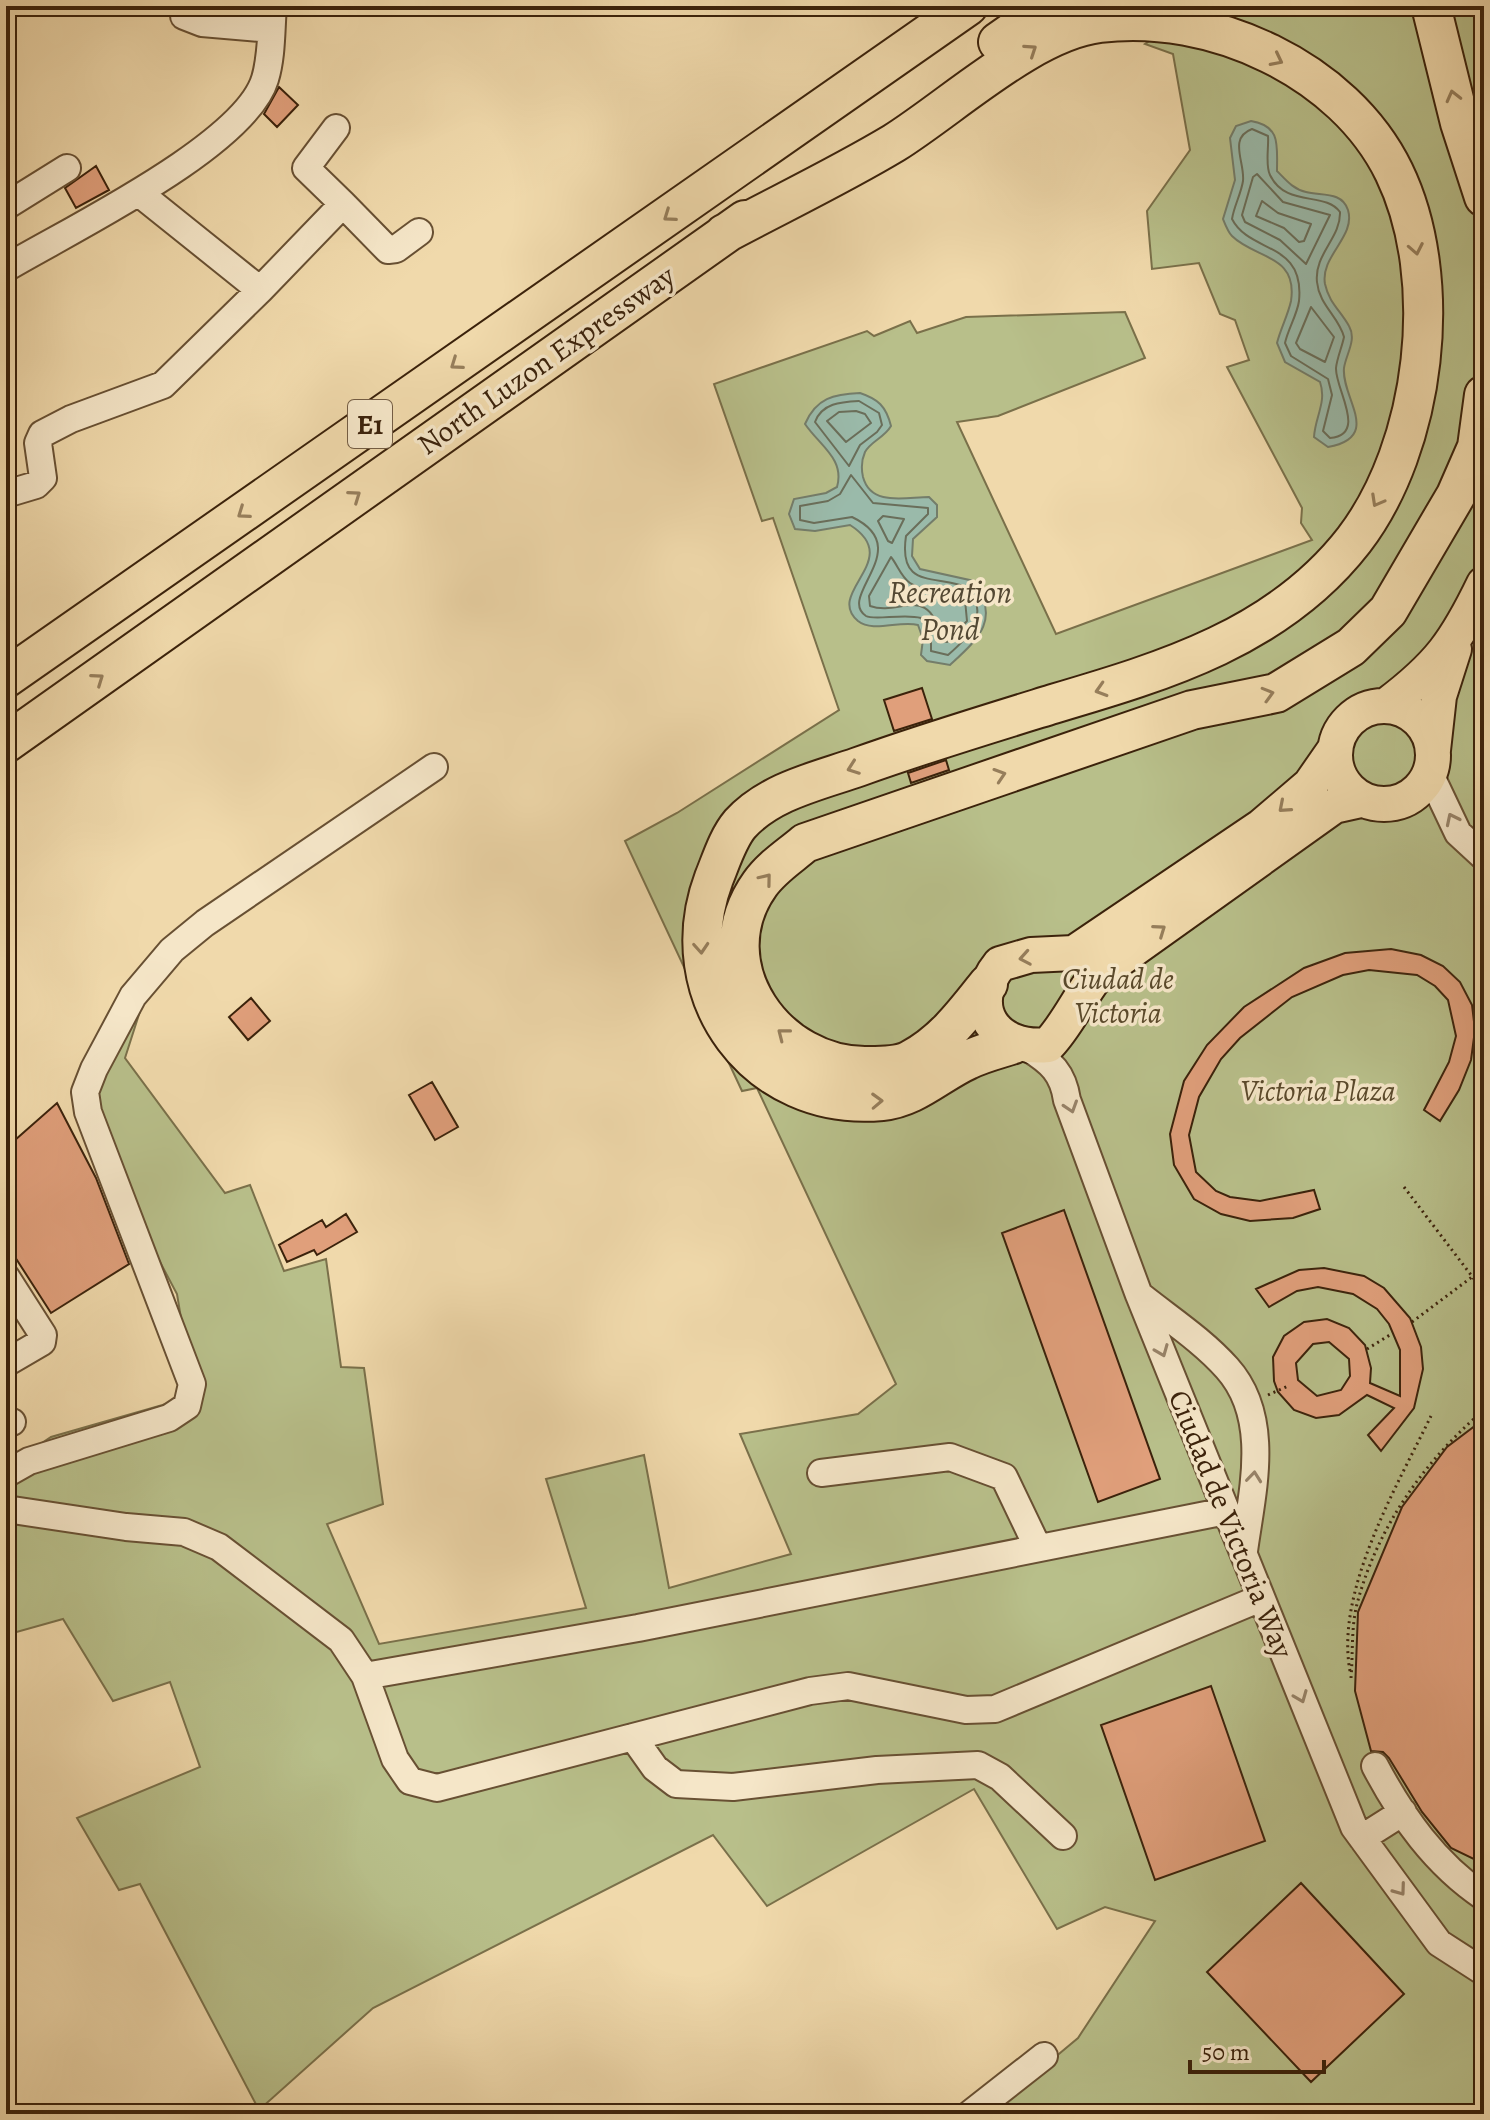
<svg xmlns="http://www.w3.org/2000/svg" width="1490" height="2120" viewBox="0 0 1490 2120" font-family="Alegreya,serif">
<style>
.green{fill:#b8bf8a;stroke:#7a704a;stroke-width:2}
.water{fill:#9abaaa;stroke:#747d6a;stroke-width:2}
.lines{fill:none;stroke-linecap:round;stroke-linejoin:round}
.shore{stroke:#6a6e5a;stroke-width:2}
.building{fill:#e09f7b;stroke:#3b220b;stroke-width:2;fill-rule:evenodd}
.minor-casing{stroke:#685033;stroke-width:30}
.major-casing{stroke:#3b220b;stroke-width:38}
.highway-casing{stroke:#3b220b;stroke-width:42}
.path{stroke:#3b220b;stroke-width:3;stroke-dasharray:2 4;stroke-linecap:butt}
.minor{stroke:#f5e6c8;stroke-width:26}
.major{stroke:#f0d9ab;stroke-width:34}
.highway{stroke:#f0d9ab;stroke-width:38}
.oneway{stroke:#967e5b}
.oneway2{stroke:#98846a}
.labels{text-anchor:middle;stroke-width:7;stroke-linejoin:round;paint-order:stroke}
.shield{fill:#f5e6c8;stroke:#735d44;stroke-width:2}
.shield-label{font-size:28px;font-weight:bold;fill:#3b220b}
.street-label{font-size:30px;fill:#3b220b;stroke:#f5e6c8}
.park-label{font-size:30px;font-style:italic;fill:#5a492b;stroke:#f5e6c8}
.water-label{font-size:32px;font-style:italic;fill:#534833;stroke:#f5e6c8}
</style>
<rect width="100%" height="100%" fill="#f0d9ab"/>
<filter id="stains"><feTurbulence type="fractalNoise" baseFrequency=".0025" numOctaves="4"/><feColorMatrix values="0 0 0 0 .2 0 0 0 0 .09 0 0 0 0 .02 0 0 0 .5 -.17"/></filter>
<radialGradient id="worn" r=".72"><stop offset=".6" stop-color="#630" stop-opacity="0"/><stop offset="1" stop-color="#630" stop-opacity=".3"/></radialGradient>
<path class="green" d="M1199,6H1484V2114H987L1078,2038L1155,1921L1105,1907L1057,1929L974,1789L767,1906L713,1835L373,2008L259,2110L140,1884L119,1890L77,1818L200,1767L170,1682L113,1701L63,1619L6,1635V1467L51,1437L194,1396L177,1294L75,1102L142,1005L125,1058L225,1193L250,1185L284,1271L326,1259L341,1367L364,1368L383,1504L327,1524L379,1644L586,1608L546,1479L644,1455L669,1588L791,1554L740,1434L858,1414L896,1384L757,1088L742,1091L625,841L677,813L839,710L773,518L762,521L714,384L867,331L874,336L910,321L917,333L966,317L1125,312L1145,358L998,416L957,422L1056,634L1312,540L1301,523L1302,508L1227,367L1249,360L1235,320L1220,314L1199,263L1152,269L1147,211L1190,150L1173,54L1145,44Z"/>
<path class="water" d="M1251,121C1281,126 1277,145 1277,171C1286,180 1293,189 1306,192C1321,196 1342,191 1348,210C1356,237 1320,256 1325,284C1329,303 1341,311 1349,326C1357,340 1346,354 1344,368C1341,398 1383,437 1328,447L1314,437C1315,417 1327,402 1320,382L1285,362L1277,343C1280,330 1288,315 1291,301C1298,254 1255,259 1232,236C1228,232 1225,224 1223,219L1235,180L1230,138L1236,126Z
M860,393C878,399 886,406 891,426C884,438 871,441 865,452C861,461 861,468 863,477C871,507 906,497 929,497L937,505V517L913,539L912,556L920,569L974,581C1001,620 978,639 950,665L927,661L921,655L923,639L918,625C900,620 873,633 858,621C824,592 905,560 850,525L815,531L795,529L789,514L794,499L826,493L837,487C845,459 820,446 805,424C816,398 834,394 860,393Z"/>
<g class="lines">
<path class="shore" d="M1252,129L1268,136C1269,147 1265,165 1270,175C1286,208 1325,191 1340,212C1341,238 1314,254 1317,282C1319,305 1339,317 1344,337C1342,347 1337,358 1336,368C1335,389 1368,435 1330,438L1323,431L1332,395L1328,379L1291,356L1285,343C1288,329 1297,315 1299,301C1305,241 1250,254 1232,219C1234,206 1241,194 1243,181C1245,162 1228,138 1252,129Z
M1257,174L1283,202L1330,215L1306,264L1280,240L1245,222L1242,215L1253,177Z
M1262,201L1278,213L1311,224L1304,241L1299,242L1284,228L1256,216Z
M1311,307L1334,337L1325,362L1300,349L1296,343Z
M859,401L879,413L882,425L877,432L860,445L849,466L815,422C822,403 841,402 859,401Z
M856,411L865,414L871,423L846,442L827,421L839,412Z
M851,475L873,503L928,508V514L906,536C898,590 936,574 969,588C989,616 970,636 948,655L931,651V637L921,618C904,613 874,621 866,616C836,596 917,548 852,517L814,523L800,520V506L828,501L840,494Z
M883,516L904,519L892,543L888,541L878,521Z
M891,557C897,564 901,577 910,583C927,595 953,587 965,600L967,621L947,642L942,641C929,581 901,617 870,606L869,596Z"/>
</g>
<path class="building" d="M279,87L298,105L277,127L264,114Z
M96,166L109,190L76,208L65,188Z
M922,688L932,719L894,731L884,700Z
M946,760L949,770L911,783L908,773Z
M1391,949L1421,955L1443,966L1460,982L1472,1005L1475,1030L1471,1060L1459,1090L1440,1121L1424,1110L1449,1062L1456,1036L1448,1000L1435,986L1417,975L1369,970L1343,975L1292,997L1240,1038L1221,1059L1199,1097L1189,1135L1196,1172L1216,1191L1230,1197L1260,1201L1314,1190L1320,1209L1293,1218L1250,1221L1221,1214L1194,1199L1174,1165L1170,1134L1184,1081L1207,1045L1244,1007L1304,968L1345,953Z
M251,998L270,1021L248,1040L229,1017Z
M432,1082L458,1127L435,1140L409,1095Z
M57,1103L96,1178L129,1264L51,1313L6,1243V1148Z
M1064,1210L1160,1479L1098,1502L1002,1233Z
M346,1214L357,1232L317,1255L314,1250L287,1262L279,1245L322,1220L326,1227Z
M1324,1268L1364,1276L1384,1288L1410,1318L1421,1347L1423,1369L1414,1408L1381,1451L1368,1435L1394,1408L1367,1395L1339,1415L1316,1418L1294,1410L1278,1392L1274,1381L1273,1357L1284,1336L1304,1322L1327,1319L1349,1328L1365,1345L1371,1368L1370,1383L1400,1396V1350L1389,1324L1377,1309L1353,1294L1318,1287L1297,1291L1269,1307L1256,1289L1299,1270ZM1329,1342L1349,1359L1350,1376L1341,1390L1317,1396L1298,1380L1296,1363L1313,1344Z
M1484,1419V1864L1451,1848L1422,1812L1389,1758L1383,1752L1371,1751L1355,1691L1358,1612L1402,1507L1447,1447Z
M1211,1686L1265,1841L1155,1880L1101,1725Z
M1301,1883L1404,1994L1311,2082L1207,1972Z"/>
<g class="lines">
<defs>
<path id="minor" d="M184,6V16L202,23L271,29
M343,204L388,250L396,249L419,232
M6,206L67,168
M6,268C66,232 245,146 265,79C272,56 271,30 273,6
M260,290L343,204L306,168L336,128
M6,494L36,485L43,478L38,443L42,434L71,419L163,385L260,290L139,193
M1430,774L1458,833L1484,857
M1028,1048C1051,1062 1063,1073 1067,1100L1139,1295L1354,1827L1439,1943L1484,1972
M6,1277L43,1335L42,1342L6,1363
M1142,1297C1171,1320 1203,1341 1227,1368C1272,1418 1252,1492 1244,1551
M6,1423L12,1422
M821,1473L950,1457L1004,1477L1038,1548
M6,1474L29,1461L169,1418L187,1406L192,1384L88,1112L85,1092L94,1069L133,996L172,950L205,923L434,767
M6,1509L126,1527L184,1532L219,1547L341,1640L365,1676L395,1759L410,1781L437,1788L810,1691L848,1686L966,1710L995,1709L1261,1598
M365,1676L638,1628L1226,1511
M633,1737L655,1768L676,1784L733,1787L877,1770L978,1765L1000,1777L1063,1836
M1375,1766C1402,1817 1435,1864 1484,1897
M1362,1838L1403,1812
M970,2114L1044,2056"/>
<path id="major" d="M1387,705C1439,666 1456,642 1484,584
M1335 755a49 49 0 1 1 98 0a49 49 0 1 1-98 0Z
M1335,749L1310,785L1262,826L1074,953L1031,955L1000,964C965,1007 995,1051 1048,1045C1068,1024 1078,999 1096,976L1334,806L1361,800
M1433,750L1439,696L1454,649"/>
<path id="highway" d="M1431,6L1460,123L1484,197
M998,42L1049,6
M724,234C780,204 839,176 894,143C953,106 1032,31 1100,23C1211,9 1344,69 1394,172C1446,279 1426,446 1354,540C1279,637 1165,671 1053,704C988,724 922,744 858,767C818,781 770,791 740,824C728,838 721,861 714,878C670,995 756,1113 882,1101C915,1098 939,1073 968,1060C982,1053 999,1049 1014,1044
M6,678L968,6
M6,743L745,220
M988,984C965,1013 944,1042 910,1060C899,1066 882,1066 869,1066C777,1069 702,965 760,884C772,867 790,856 805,843L1192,710L1276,693L1351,647L1388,611L1456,495L1477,447L1484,395"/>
</defs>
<use href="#minor" class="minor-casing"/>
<use href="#major" class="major-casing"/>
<use href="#highway" class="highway-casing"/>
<path class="path" d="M1404,1187L1484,1292
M1412,1322L1484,1268
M1367,1349L1393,1333
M1268,1395L1288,1386
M1350,1671C1335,1591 1397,1486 1431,1416
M1351,1678C1353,1655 1351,1627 1357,1604C1377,1528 1424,1461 1484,1410"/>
<use href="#minor" class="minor"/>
<use href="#major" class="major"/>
<use href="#highway" class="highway"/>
</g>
<defs><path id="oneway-chevron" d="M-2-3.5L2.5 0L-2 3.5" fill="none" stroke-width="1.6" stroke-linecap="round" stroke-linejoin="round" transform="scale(2)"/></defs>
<g class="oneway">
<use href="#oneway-chevron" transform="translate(1031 50) rotate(-34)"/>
<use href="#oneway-chevron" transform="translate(1277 60) rotate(27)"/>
<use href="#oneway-chevron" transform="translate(1453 96) rotate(-104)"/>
<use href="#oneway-chevron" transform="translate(669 216) rotate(145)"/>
<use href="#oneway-chevron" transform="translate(1416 249) rotate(79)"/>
<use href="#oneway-chevron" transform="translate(456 364) rotate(145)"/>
<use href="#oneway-chevron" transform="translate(355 496) rotate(-35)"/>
<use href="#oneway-chevron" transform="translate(1377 501) rotate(119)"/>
<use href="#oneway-chevron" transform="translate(243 513) rotate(145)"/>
<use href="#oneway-chevron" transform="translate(98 679) rotate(-35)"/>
<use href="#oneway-chevron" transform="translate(1101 690) rotate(163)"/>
<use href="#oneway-chevron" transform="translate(1268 694) rotate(-16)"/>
<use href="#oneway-chevron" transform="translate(853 768) rotate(160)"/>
<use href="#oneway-chevron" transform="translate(1000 775) rotate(-18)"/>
<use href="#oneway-chevron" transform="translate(1284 807) rotate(139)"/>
<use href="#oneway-chevron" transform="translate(766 879) rotate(-51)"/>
<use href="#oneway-chevron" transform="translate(1160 930) rotate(-35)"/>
<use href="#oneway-chevron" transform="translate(701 948) rotate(86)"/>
<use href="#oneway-chevron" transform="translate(1025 958) rotate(170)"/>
<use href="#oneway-chevron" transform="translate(783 1034) rotate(-142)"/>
<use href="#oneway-chevron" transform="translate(877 1101) rotate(-2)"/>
</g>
<g class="oneway2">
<use href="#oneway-chevron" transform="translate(1452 819) rotate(-116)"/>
<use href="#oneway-chevron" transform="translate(1071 1107) rotate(72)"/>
<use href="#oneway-chevron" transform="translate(1162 1351) rotate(68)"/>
<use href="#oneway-chevron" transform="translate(1254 1477) rotate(-84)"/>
<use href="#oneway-chevron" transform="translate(1301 1697) rotate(68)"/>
<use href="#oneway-chevron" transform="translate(1400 1890) rotate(54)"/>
</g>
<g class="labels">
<rect class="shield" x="348" y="400" width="44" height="48" rx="6"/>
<g class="shield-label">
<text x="370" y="434">E1</text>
</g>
<g class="street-label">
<text transform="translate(546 360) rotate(-35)" y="10">North Luzon Expressway</text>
<text transform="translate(1231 1524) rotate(68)" y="10">Ciudad de Victoria Way</text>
</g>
<g class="park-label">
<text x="1118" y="989">Ciudad de<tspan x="1118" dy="34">Victoria</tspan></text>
<text x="1318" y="1101">Victoria Plaza</text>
</g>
<g class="water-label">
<text x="950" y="603">Recreation<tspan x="950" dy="37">Pond</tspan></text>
</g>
</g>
<rect width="1490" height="2120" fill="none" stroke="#f0d9ab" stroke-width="32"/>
<rect x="8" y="8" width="1474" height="2104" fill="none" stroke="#3b220b" stroke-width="4"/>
<rect x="16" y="16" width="1458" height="2088" fill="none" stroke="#3b220b" stroke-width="2"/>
<path d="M1190 2060v12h134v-12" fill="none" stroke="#3b220b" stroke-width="4"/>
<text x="1202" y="2060" font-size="24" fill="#3b220b" stroke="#f5e6c8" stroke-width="6" paint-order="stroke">50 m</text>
<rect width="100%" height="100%" filter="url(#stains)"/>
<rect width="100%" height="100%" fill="url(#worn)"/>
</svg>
